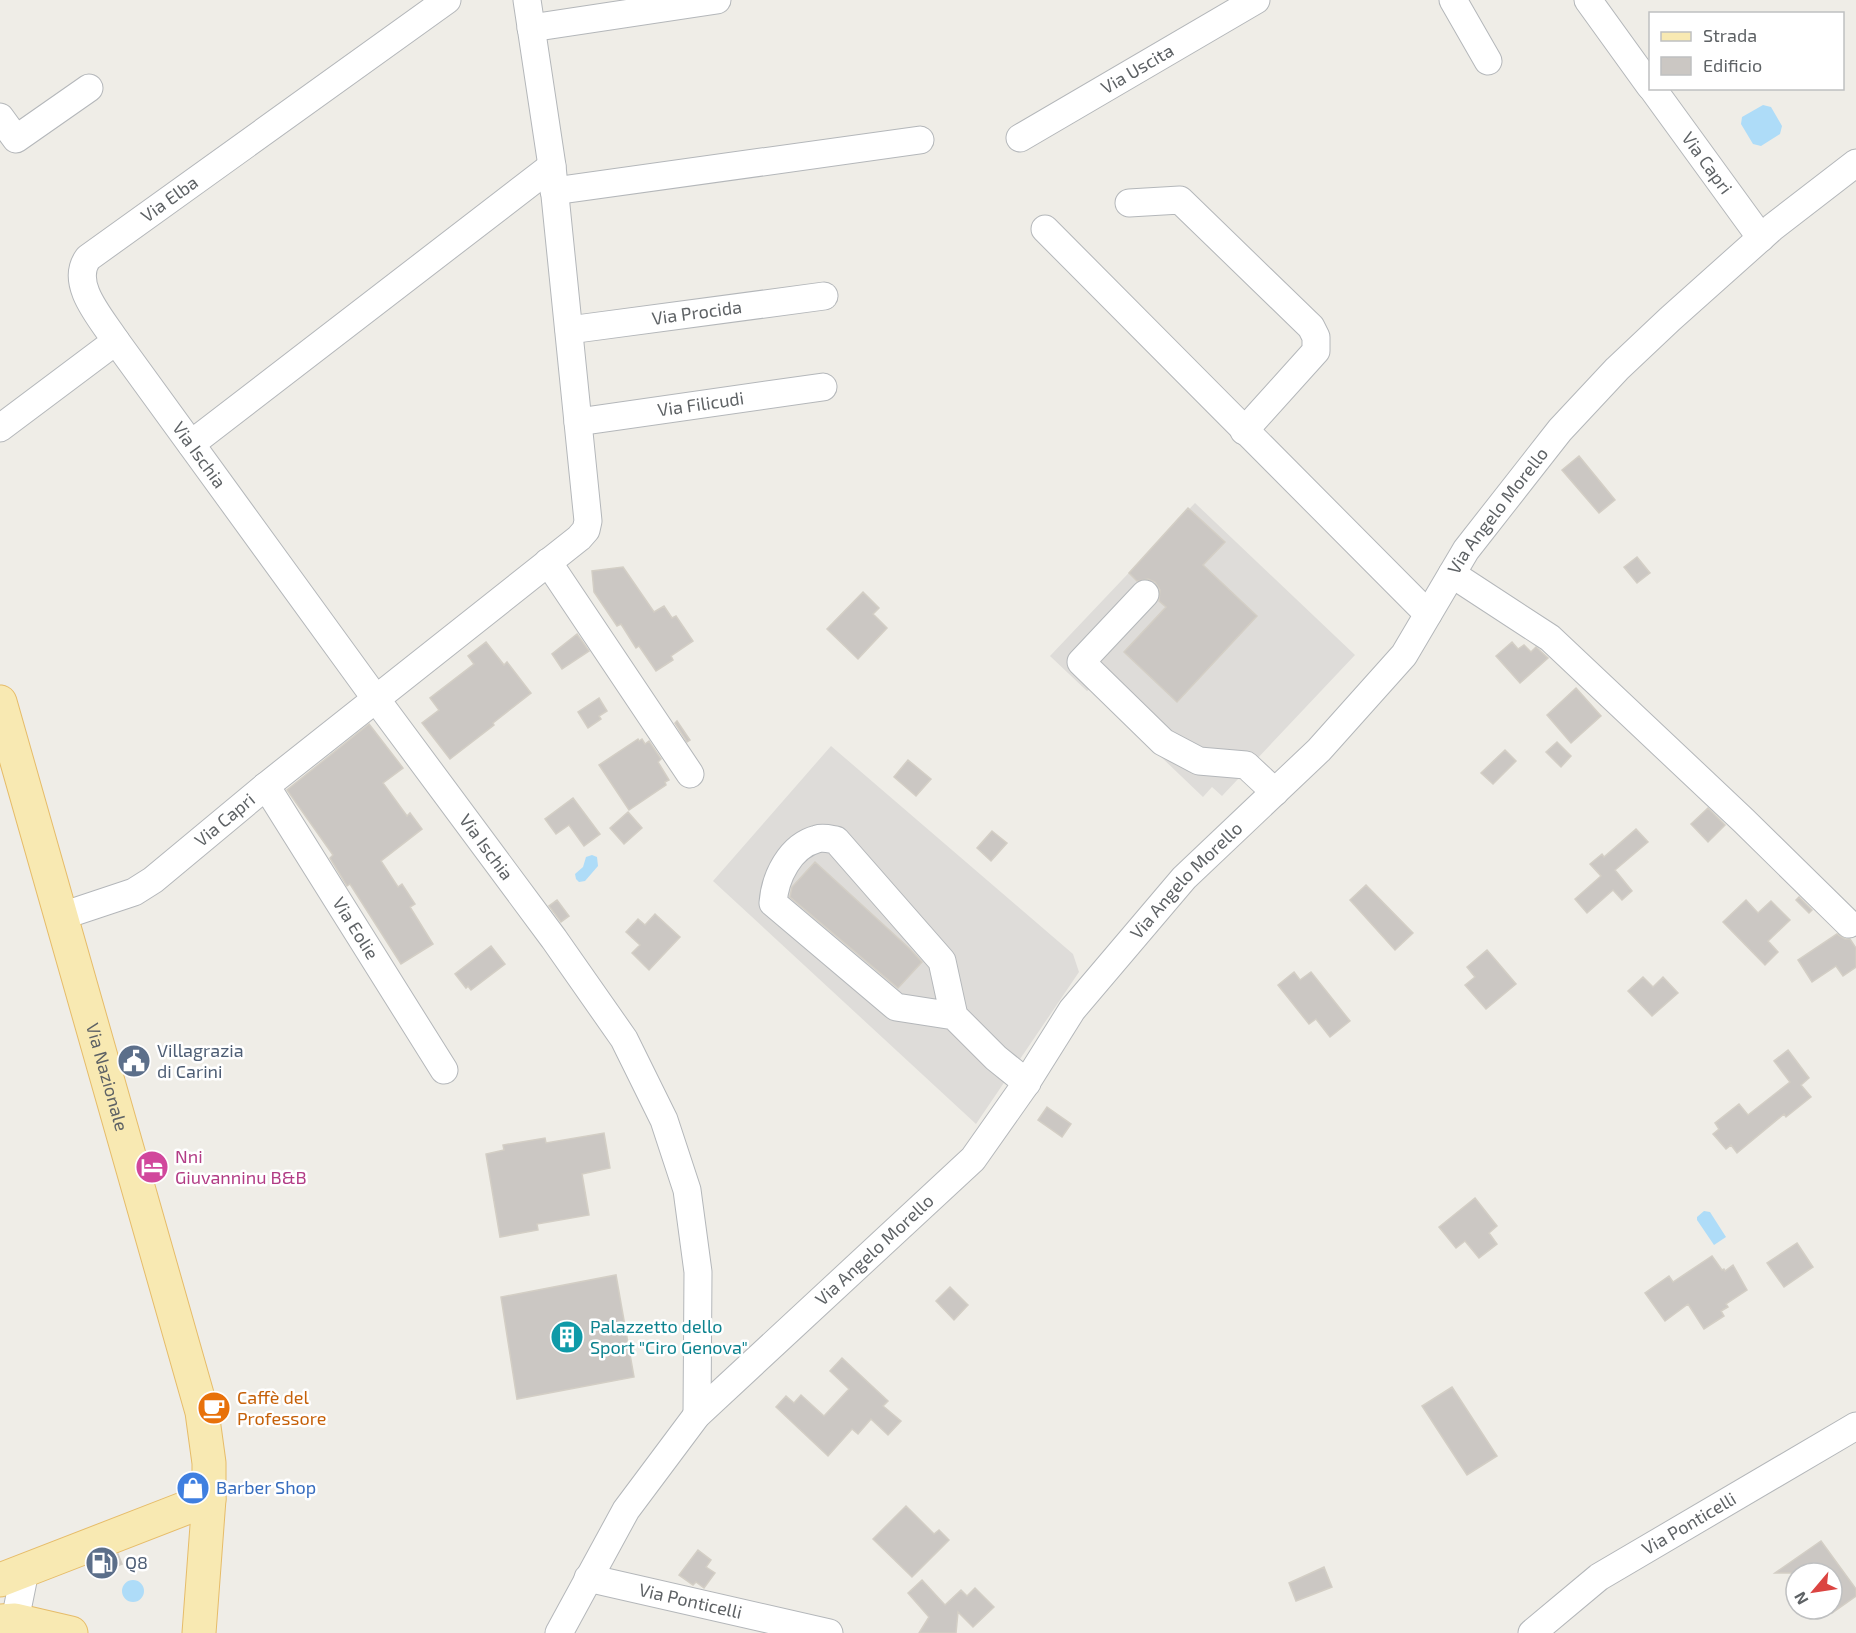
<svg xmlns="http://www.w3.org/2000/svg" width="1856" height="1633" viewBox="0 0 1856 1633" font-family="'Exo 2',sans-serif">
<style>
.industrial{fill:#dedcd9}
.water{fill:#aedcf8}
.building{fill:#cbc7c3;stroke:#d3cec5;stroke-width:1.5}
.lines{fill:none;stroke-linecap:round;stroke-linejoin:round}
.minor-casing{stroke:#b4b7ba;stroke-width:29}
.major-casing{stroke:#e6bc69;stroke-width:35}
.minor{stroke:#fff;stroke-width:27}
.major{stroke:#f8e9b2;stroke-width:33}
.labels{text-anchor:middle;stroke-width:5;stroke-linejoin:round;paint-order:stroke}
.street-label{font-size:18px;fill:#5e6265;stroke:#fff}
.service-label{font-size:18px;fill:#4e5e75;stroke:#fff;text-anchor:start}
.hotel-label{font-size:18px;fill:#b23c85;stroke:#fff;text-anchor:start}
.culture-label{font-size:18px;fill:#0d838f;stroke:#fff;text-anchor:start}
.food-label{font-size:18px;fill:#c56008;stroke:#fff;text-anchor:start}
.shop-label{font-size:18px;fill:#366cbe;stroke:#fff;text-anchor:start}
</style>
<rect width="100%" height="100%" fill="#efede7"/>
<path class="industrial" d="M1195,503L1355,655L1222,796L1212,787L1203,797L1090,689L1087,691L1050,656Z
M831,746L1073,954L1079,972L976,1124L713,881Z"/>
<path class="water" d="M1763,105L1771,107L1782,126L1780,134L1761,146L1753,144L1741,124L1742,117Z
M592,855L597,857L598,866L585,881L579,882L576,879L575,874L583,867L586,857Z
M1704,1211L1710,1212L1726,1237L1714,1245L1697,1220V1217Z
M122 1591a11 11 0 1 1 22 0a11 11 0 1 1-22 0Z"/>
<path class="building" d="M1579,456L1615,500L1599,513L1562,470Z
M1188,508L1225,542L1203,565L1257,616L1177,702L1124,652L1166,607L1159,601L1160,590L1155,582L1148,579L1137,581L1129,573Z
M1637,557L1650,573L1637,583L1624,567Z
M623,567L654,612L664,606L672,618L676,616L693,641L671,656L673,660L656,671L639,646L636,648L621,624L617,626L594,592L592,571Z
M863,592L879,608L873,614L887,628L858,659L827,629Z
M577,634L589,651L562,669L552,654Z
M486,642L504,665L507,662L531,693L493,723L494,725L450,759L422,723L439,710L430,698L474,664L468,656Z
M1512,642L1518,649L1524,645L1531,652L1536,647L1548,658L1520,683L1496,656Z
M1576,688L1601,716L1571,743L1547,715Z
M599,698L607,711L599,716L601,719L588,728L578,712Z
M677,721L690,740L687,742L675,723Z
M369,724L403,768L383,783L407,816L410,813L422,829L381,861L398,887L402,884L415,904L410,907L433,944L401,964L350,884L347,886L330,858L333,855L287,790Z
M638,739L639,741L642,739L645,744L649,741L661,759L658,762L669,780L665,782L666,785L629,810L599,765Z
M1557,742L1571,756L1561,767L1546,752Z
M1505,750L1516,761L1493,784L1481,773Z
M908,760L931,779L916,796L894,777Z
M573,798L600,834L584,846L569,825L556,834L545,819Z
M1708,808L1725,825L1708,842L1691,824Z
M628,812L642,828L624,844L610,828Z
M1636,829L1648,842L1615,870L1632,891L1622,900L1613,890L1587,913L1575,899L1601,876L1590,864L1602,854L1604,857Z
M992,831L1007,843L991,861L977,848Z
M815,862L910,949L922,962L898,988L790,897L792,887Z
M1366,885L1413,933L1395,950L1350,900Z
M1799,897L1812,910L1809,913L1796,900Z
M557,900L569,916L561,922L549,906Z
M1746,900L1758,913L1771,901L1790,920L1768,941L1778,952L1765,965L1723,922Z
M655,914L680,937L649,970L632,953L640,945L626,932L638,919L645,925Z
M1837,934L1845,939H1850L1856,948V967L1843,976L1836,966L1812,982L1798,960Z
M491,946L505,964L471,990L468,986L466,988L455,974Z
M1487,950L1516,984L1486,1009L1465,985L1475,977L1467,967Z
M1294,972L1300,980L1311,972L1350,1021L1330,1037L1316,1019L1309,1024L1278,985Z
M1643,977L1653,987L1663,977L1678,993L1652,1016L1628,991Z
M1788,1050L1809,1078L1801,1085L1811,1097L1786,1117L1784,1114L1737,1153L1731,1145L1726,1149L1713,1134L1719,1129L1715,1123L1739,1104L1748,1115L1790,1082L1774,1061Z
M1047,1107L1071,1124L1062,1137L1038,1120Z
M604,1133L610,1168L582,1174L589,1215L537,1224L538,1230L500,1237L486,1154L504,1150L503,1145L545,1138L546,1143Z
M1475,1198L1497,1226L1489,1233L1497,1244L1479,1258L1465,1241L1456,1248L1439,1227Z
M1797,1243L1813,1267L1784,1287L1767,1263Z
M1712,1256L1722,1270L1724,1269L1725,1271L1733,1265L1747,1290L1726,1304L1728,1307L1721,1311L1724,1316L1704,1329L1688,1304L1665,1321L1645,1293L1669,1276L1673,1282Z
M616,1275L634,1377L517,1399L501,1297Z
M950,1287L968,1305L954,1320L936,1301Z
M842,1358L888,1401L883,1406L901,1421L888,1435L871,1419L858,1434L852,1429L828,1456L776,1407L786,1396L794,1403L801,1395L824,1416L849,1389L830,1371Z
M1452,1387L1497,1456L1467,1475L1422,1406Z
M906,1506L934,1534L939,1530L949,1540L912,1577L873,1539Z
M1821,1541L1856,1589V1596L1832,1613V1573H1775Z
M698,1550L711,1560L706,1567L715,1573L704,1588L696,1582L693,1585L679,1575Z
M118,1554L122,1564L94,1575L90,1565Z
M1324,1567L1332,1587L1296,1601L1289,1583Z
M922,1580L945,1605L961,1590L967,1596L975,1588L994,1607L973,1627L958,1612L956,1633H919L929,1617L908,1593Z"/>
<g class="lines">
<defs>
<g id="minor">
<path d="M1453,0L1488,61"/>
<path d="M1588,0L1650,86"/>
<path d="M531,28L717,0"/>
<path id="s1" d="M1652,88L1761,238"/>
<path d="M0,117L16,139L89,88"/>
<path id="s2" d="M1020,138L1256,0"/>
<path d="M554,191L920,140"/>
<path d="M1129,203L1180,200L1311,327L1316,337V351L1244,431"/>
<path d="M1045,229L1428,614"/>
<path id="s3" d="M569,330L824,296"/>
<path id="s4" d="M116,341L376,699L554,939L624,1039L664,1120L687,1190L698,1272L697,1415"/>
<path id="s5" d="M578,422L823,387"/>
<path id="s6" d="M0,428L116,341C102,319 69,284 88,258L447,0"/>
<path d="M191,444L552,166"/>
<path d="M548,562L690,774"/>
<path d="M1452,574L1550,638L1743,820L1849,924"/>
<path d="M1145,594L1081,662L1163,742L1199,761L1246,765L1275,792"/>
<path id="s7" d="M266,786L444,1070"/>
<path id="s8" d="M62,916L134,892L153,880L266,786L579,538L586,530L588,521L552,166L527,0"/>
<path d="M954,1016L942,961L836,840C830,839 823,837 817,839C790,846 775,877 773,903L896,1007L954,1016L996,1058L1027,1083"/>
<path id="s9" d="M588,1578L829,1633"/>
<path d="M15,1620L25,1571"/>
<path id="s10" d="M559,1633L626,1510L697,1415L973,1159L1023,1088L1072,1010L1184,878L1319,750L1404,655L1466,550L1560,430L1617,369L1670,319L1773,227L1856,163"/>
<path id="s11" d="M1532,1633L1599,1577L1856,1426"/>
</g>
<g id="major">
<path id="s12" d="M0,702L202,1412L209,1463V1499L199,1633"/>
<path d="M0,1580L209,1499"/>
<path d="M0,1621L15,1620L71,1633"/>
</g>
</defs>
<use href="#minor" class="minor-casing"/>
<use href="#major" class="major-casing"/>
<use href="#minor" class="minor"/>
<use href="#major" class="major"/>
</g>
<defs>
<symbol id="civic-disc" viewBox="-11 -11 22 22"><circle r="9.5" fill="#5c6f8a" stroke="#fff"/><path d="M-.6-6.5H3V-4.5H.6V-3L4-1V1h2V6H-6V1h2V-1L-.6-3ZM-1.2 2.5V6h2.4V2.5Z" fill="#fff"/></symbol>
<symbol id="hotel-disc" viewBox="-11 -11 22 22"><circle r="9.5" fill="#d1479c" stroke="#fff"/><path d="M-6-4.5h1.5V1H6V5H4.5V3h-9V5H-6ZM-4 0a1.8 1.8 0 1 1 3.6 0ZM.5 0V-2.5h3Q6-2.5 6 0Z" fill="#fff"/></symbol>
<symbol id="building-disc" viewBox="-11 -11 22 22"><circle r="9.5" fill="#0f9aa8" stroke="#fff"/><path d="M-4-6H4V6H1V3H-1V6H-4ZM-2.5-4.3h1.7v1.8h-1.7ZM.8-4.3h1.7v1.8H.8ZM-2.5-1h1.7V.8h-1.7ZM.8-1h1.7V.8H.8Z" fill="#fff"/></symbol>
<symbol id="cafe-disc" viewBox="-11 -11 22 22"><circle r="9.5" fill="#e8710a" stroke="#fff"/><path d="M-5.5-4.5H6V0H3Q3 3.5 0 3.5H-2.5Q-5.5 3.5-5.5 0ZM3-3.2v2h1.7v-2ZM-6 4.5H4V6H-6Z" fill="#fff"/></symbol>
<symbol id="shop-disc" viewBox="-11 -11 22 22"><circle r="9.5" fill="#3f7fe0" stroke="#fff"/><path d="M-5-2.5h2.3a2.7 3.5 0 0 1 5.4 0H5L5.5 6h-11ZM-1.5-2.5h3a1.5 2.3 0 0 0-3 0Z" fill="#fff"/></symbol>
<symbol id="fuel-disc" viewBox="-11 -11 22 22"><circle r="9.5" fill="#5c6f8a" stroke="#fff"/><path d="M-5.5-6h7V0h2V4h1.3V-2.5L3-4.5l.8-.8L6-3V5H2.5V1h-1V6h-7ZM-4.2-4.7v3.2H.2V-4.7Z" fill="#fff"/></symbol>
</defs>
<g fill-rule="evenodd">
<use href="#civic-disc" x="115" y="1042" width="38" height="38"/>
<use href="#hotel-disc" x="133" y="1148" width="38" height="38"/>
<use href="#building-disc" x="548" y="1318" width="38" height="38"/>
<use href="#cafe-disc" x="195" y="1389" width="38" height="38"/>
<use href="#shop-disc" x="174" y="1469" width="38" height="38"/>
<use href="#fuel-disc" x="83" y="1544" width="38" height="38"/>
</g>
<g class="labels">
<g class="street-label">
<text dy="6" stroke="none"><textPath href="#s2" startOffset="136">Via Uscita</textPath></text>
<text dy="6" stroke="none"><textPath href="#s1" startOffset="93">Via Capri</textPath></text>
<text dy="6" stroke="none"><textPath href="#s6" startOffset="339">Via Elba</textPath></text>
<text dy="6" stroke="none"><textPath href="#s3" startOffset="129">Via Procida</textPath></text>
<text dy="6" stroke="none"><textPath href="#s5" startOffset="124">Via Filicudi</textPath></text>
<text dy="6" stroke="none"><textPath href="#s4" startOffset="141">Via Ischia</textPath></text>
<text dy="6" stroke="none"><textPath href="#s10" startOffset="1473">Via Angelo Morello</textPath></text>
<text dy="6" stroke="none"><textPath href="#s8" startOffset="192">Via Capri</textPath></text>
<text dy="6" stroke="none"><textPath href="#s4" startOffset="627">Via Ischia</textPath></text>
<text dy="6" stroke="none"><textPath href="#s10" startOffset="987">Via Angelo Morello</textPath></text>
<text dy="6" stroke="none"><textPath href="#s7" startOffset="168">Via Eolie</textPath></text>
<text dy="6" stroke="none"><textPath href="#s12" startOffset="390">Via Nazionale</textPath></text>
<text dy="6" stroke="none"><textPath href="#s10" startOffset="501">Via Angelo Morello</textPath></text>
<text dy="6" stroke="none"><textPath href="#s11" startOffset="192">Via Ponticelli</textPath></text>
<text dy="6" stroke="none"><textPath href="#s9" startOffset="105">Via Ponticelli</textPath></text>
</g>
<g class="service-label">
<text x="157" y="1057">Villagrazia<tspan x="157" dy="21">di Carini</tspan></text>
<text x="125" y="1569">Q8</text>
</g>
<g class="hotel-label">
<text x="175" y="1163">Nni<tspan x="175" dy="21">Giuvanninu B&amp;B</tspan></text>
</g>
<g class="culture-label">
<text x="590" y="1333">Palazzetto dello<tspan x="590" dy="21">Sport "Ciro Genova"</tspan></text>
</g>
<g class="food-label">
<text x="237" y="1404">Caffè del<tspan x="237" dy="21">Professore</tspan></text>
</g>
<g class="shop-label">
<text x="216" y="1494">Barber Shop</text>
</g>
</g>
<rect x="1649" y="12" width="195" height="78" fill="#ffffff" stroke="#bfc0c1" stroke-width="1.5"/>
<rect x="1661" y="32" width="30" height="9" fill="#f8e9b2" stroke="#bfc0c1" stroke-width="1.5"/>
<text x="1703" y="42" font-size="18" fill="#5e6265">Strada</text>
<rect x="1661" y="57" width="30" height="18" fill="#cbc7c3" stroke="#bfc0c1" stroke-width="1.5"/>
<text x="1703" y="72" font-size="18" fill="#5e6265">Edificio</text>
<g transform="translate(1814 1591) rotate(241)"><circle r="28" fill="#ffffff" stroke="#bfc0c1" stroke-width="1.5"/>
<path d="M0-4.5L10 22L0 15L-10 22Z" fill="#db4441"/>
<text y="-9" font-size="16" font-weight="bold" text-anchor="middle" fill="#5e6265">N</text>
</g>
</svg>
